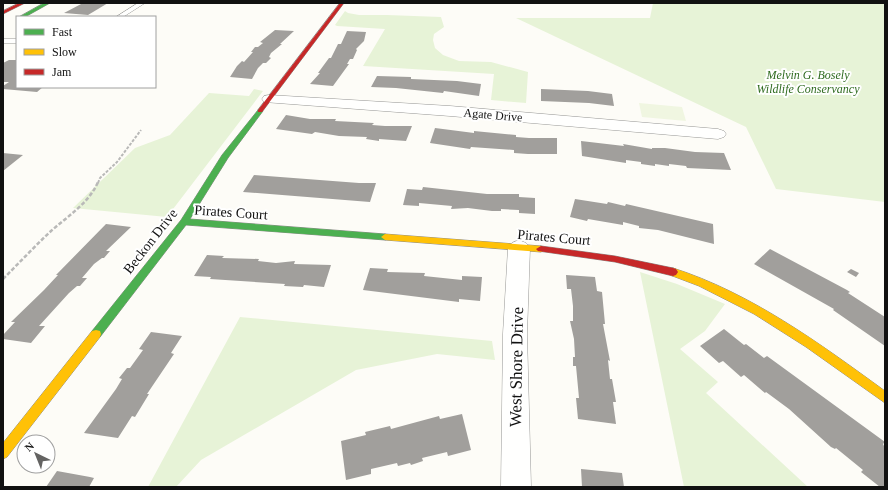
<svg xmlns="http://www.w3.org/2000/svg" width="888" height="490" viewBox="0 0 888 490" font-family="'Times New Roman',serif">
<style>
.green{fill:#e7f3d7}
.pitch{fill:#f0f6e1}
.building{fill:#a19f9c}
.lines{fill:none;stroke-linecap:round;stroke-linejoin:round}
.lane-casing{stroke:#979795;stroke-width:1}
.street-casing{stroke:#979795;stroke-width:1}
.fast-casing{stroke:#8e8d8b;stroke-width:1}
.slow-casing{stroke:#8e8d8b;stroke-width:1}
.jam-casing{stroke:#8e8d8b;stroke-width:1}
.path-far1{stroke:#b9b9b8;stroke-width:2;stroke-dasharray:3 1.5;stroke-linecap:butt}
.path{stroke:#b9b9b8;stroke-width:2.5;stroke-dasharray:4 2;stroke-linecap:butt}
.lane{fill:#fffffe;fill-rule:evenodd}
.street{fill:#fffffe;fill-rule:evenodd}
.fast{fill:#4caf50;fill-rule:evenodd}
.slow{fill:#ffc107;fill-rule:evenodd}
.jam{fill:#c62828;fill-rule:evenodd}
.labels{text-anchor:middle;stroke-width:4;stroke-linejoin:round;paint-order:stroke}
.far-park-label{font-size:12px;font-style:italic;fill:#2f6b1f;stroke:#fff}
.far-street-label{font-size:12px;fill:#111;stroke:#fff}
.street-label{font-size:14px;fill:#111;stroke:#fff}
.near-street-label{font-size:17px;fill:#111;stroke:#fff}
</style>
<rect width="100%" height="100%" fill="#fdfcf7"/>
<path class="green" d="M653,3H885V202L776,189L746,127L516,18H650Z
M345,11L348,13L359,15H387L441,17L444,27L434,34L433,40L435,48L443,55L459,61L491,62L528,72L526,103L491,100L494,74L363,66L385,29L337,26L335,25Z
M254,89L263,91L167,217L73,208L135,148L170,135L209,93L249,96Z
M640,272L677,284L725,304L705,331L680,349L718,382L706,393L808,487H684Z
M240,317L492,341L495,360L437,354L356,370L201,460L176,487H148Z"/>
<path class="pitch" d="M639,103L682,107L686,121L642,117Z"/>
<path class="building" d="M83,3H108L88,15L64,13Z
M275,30L294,31L280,44H282L271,53L269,57L271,58L266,63H263L258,68L252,79L230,77L237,66L242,61L244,62L253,52H251L255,47H258L263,43L260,42Z
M347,31L366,32L364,41L356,49L357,50L353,59H350L347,64H349L333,86L310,84L320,73H318L329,58H331L338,44H341Z
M9,60H17V87H43L37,92L3,89V86L9,82H3V63Z
M377,76L411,77V79L457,81L481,84L479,96L444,91L443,93L396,88L371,87Z
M541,89L588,91L612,94L614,106L589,103L541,101Z
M286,115L310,119H336L335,121L374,123L372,125L385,126H412L406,141L379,139V141L366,139L367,137L339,136L315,132L312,134L276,129Z
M435,128L474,133V131L516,135V137L529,138H557V154H528L514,153V150L471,147L470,149L430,143Z
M581,141L624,146L623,144L652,149V148H665L695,152L724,153L731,170L687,168L686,166L669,164V166L655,164V166L641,164V162L626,160V163L582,156Z
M3,153L23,155L3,171Z
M254,175L359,183H376L370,202L243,192Z
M423,187L487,194H519V197L535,198V214L519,213V210L501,209V211H492L468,208L451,209L452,206L419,203V206L403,205L407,189L422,190Z
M575,199L607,204L608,202L625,206L626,204L713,224L714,244L658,230L639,228V226L623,222V225L588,219L587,221L570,217Z
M106,224L131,227L106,251H110L104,258H102L94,264L82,278H87L80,286H77L69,293L39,326H45L31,343L3,339V335L15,322H11L44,290L58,275H56Z
M770,249L847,290L850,292L848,293L885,317V346L833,310L834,309L754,264Z
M207,255L224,256L222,258L259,259L258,261L276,263L295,261L294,264L331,265L324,287L304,285L303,287L284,286L285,284L210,279L211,277L194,276Z
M370,268L388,269L387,272L425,273L424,276L462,280V276L482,277L480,301L459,299V302L363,290Z
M851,269L859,273L856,277L847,272Z
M566,275L595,277L597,291L602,292L605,324H603L610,361L608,360L610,379H612L616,402H613L616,424L578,419L576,398H579L576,366H573V357H575L574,339L570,321H573V306L571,289H567Z
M724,329L744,345L746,344L764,358L767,356L885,442L883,444L885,448V487H880L861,472L863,470L836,448L835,449L831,447L789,409L766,392L765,393L744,375L741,377L723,361L719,363L700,346Z
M151,332L182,336L171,353L174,354L147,394H149L135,417L132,416L118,438L84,433L116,389L122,379L119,378L127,368H130L143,350L139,349Z
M462,414L471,450L448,456L447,452L422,458L423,461L411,465L410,463L398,466L397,463L371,469V474L346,480L341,441L366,435L365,432L390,426L391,429L439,416L440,419Z
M581,469L622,473L624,487H582Z
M57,471L90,477L94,478L89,487H46Z"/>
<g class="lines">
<defs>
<path id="lane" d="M138,3H145L123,17H116Z
M3,39H17V43H3Z"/>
<path id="street" d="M269,95L450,106L718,129L724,131L726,134L724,137L718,139L450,116L264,102L262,99L264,96Z
M519,240L526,243L530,248L527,334L531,487H501L503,334L508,248L512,243Z"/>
<path id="fast" d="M44,3H50L25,17H19Z
M260,109L263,111L228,158L190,219L385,234L388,235L389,237L388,239L385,240L186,225L100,337L96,338L92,337L91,334L92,331L181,220L222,155L258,110Z"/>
<path id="slow" d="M385,234L541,246L546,249L541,252L385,240L381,237Z
M673,268C751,293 819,343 885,391V403L806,347L754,314L699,286L670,275L668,272L670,269Z
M96,330L100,331L101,334L100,337L7,457L3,459V443L92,331Z"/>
<path id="jam" d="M19,3H25L3,14V11Z
M340,3H344L262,112H258V110Z
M541,246L615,256L673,268L676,269L678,272L676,275L673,276L615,262L538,251L536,249Z"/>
</defs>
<use href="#lane" class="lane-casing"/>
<use href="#street" class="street-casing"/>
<use href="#fast" class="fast-casing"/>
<use href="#slow" class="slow-casing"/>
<use href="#jam" class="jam-casing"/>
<path class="path-far1" d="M98,183L100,178L117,162L141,130"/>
<path class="path" d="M3,279C19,263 35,246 51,231C68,216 89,203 98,182"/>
<use href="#lane" class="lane"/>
<use href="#street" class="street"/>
<use href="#fast" class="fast"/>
<use href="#slow" class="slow"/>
<use href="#jam" class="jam"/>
</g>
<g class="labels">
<g class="far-park-label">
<text x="808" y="79">Melvin G. Bosely<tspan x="808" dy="14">Wildlife Conservancy</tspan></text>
</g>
<g class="far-street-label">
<text transform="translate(493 115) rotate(5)" y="4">Agate Drive</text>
</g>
<g class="street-label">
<text transform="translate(231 212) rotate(4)" y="5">Pirates Court</text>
<text transform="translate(554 237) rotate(5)" y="5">Pirates Court</text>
<text transform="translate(150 241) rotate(-52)" y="5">Beckon Drive</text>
</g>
<g class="near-street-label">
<text transform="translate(516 367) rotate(-89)" y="6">West Shore Drive</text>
</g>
</g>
<rect width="888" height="490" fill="none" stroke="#111111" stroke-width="8"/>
<rect x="16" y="16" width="140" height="72" fill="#ffffff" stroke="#a0a0a0"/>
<rect x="24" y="29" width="20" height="6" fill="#4caf50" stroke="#a0a0a0"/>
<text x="52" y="36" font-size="12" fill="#111111">Fast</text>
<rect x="24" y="49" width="20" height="6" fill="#ffc107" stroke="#a0a0a0"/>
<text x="52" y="56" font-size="12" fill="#111111">Slow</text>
<rect x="24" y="69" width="20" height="6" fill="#c62828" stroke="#a0a0a0"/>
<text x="52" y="76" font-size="12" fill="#111111">Jam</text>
<g transform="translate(36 454) rotate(317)"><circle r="19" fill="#ffffff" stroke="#a0a0a0"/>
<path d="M0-3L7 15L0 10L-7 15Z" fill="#646362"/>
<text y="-6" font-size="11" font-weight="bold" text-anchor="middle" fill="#111111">N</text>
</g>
</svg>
